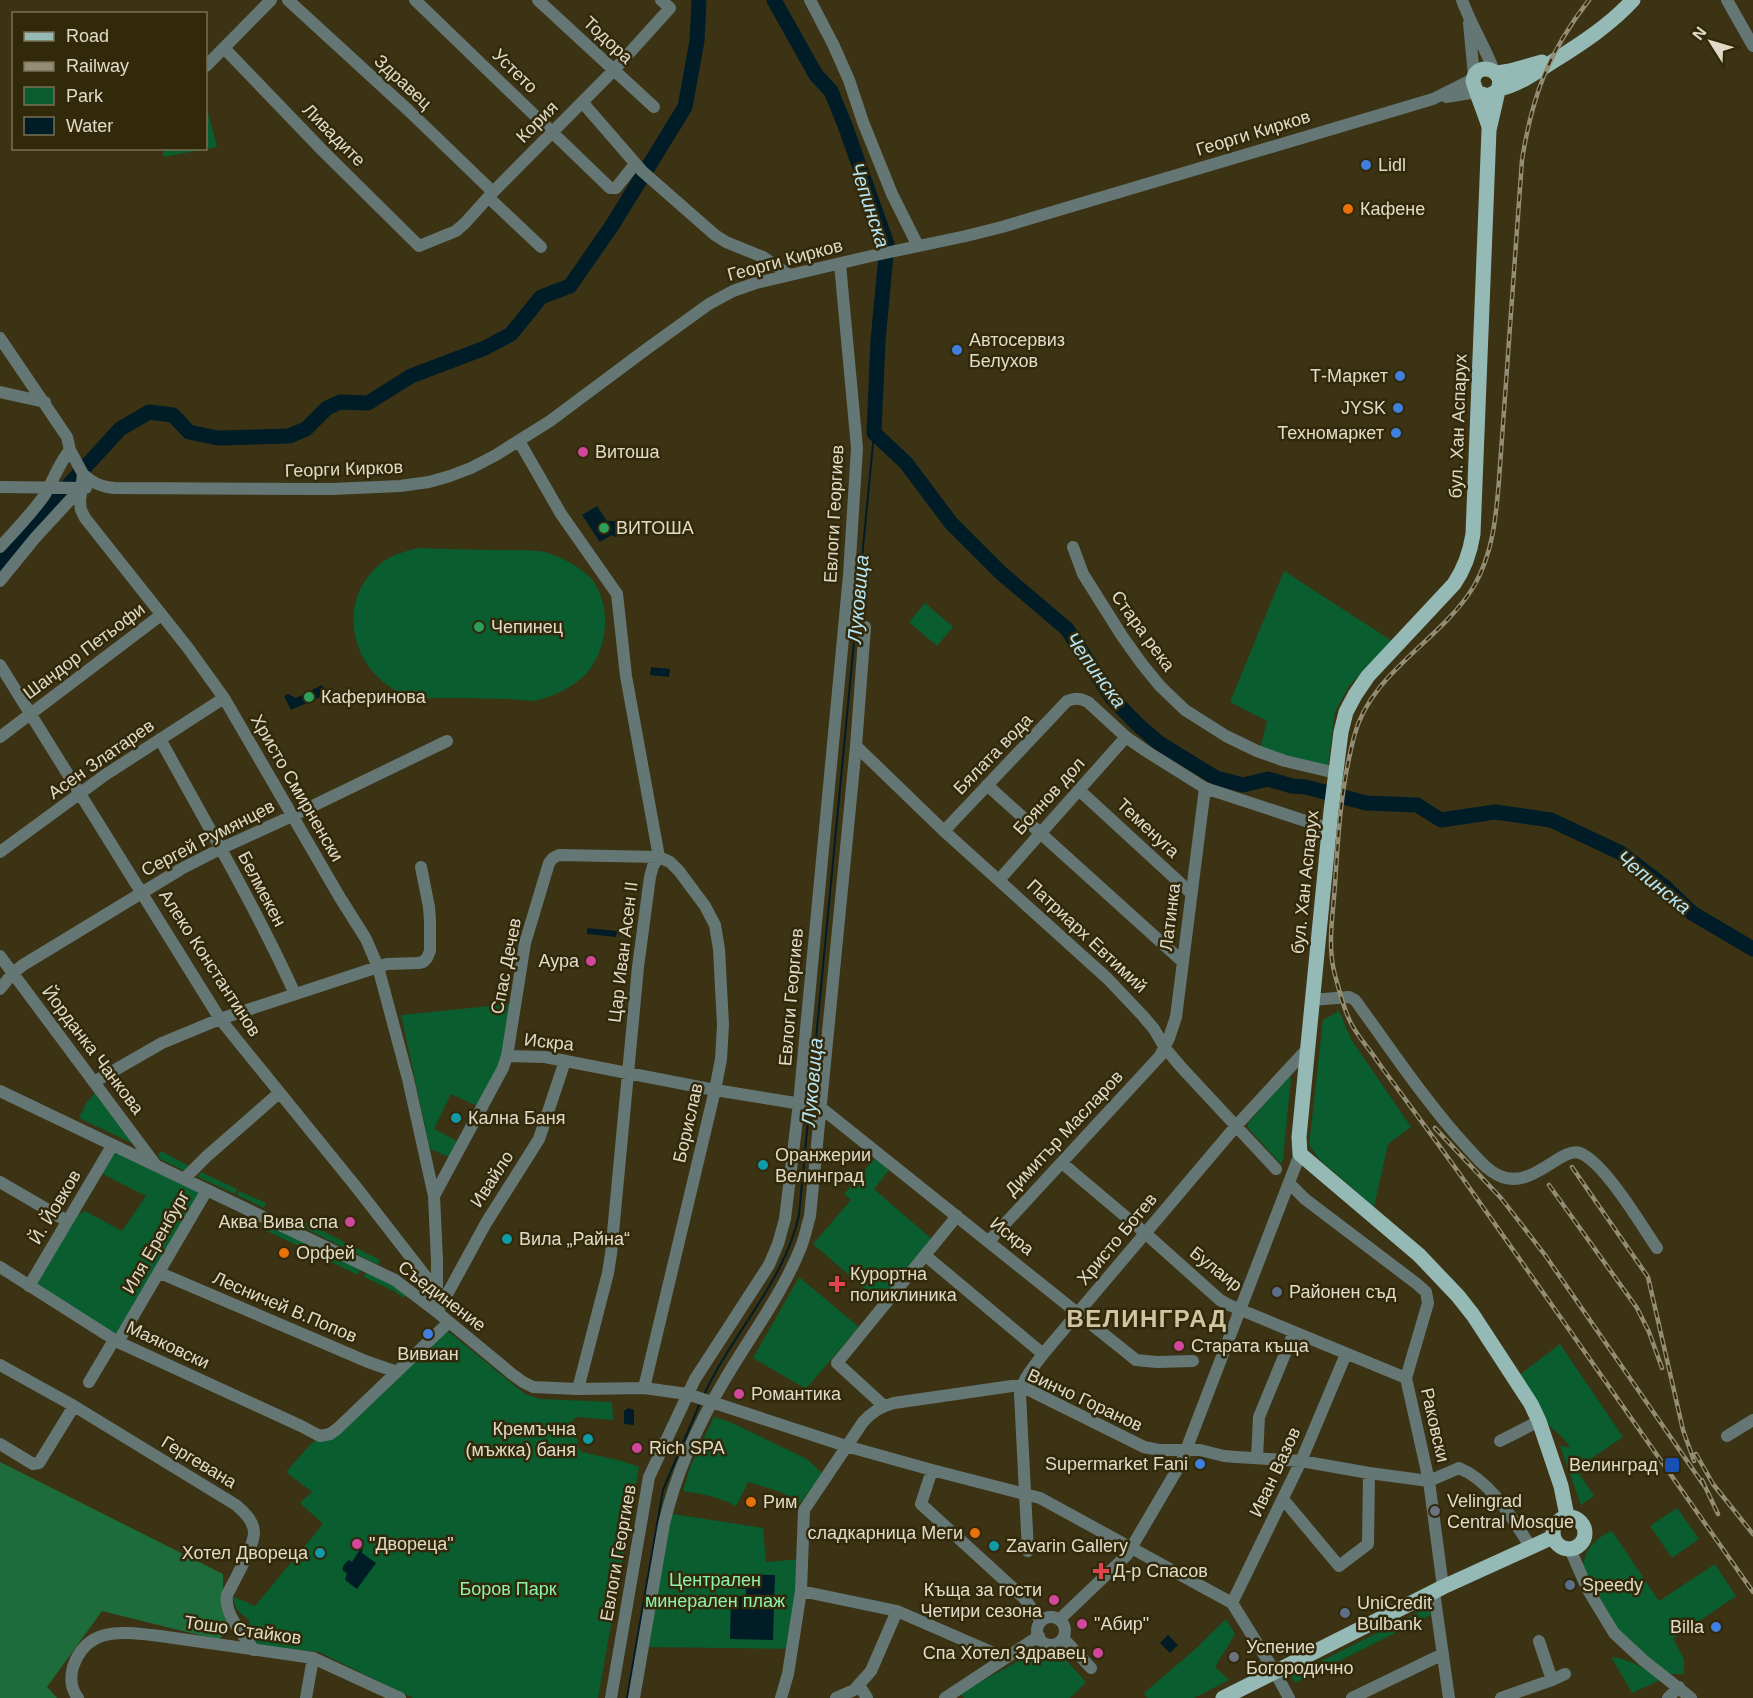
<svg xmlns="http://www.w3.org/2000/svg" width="1753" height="1698" viewBox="0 0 1753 1698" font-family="Arial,sans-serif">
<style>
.green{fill:#095d2f}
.forest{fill:#1d6c3c}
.water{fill:#001d27}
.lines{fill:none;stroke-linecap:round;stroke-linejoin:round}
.stream{stroke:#001d27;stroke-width:2}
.river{stroke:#001d27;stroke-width:15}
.minor{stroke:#657775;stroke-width:12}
.major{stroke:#95bab6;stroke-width:15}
.rail-casing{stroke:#948d75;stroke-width:4.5}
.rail{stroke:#312909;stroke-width:2;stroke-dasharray:7;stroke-linecap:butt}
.shop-dot{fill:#3f7fe0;stroke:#312909;stroke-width:2}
.food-dot{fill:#e8710a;stroke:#312909;stroke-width:2}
.hotel-dot{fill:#d1479c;stroke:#312909;stroke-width:2}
.leisure-dot{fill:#2e9e5b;stroke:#312909;stroke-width:2}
.culture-dot{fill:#0f9aa8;stroke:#312909;stroke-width:2}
.health-dot{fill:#e0444e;stroke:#312909;stroke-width:2}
.service-dot{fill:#5c6f8a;stroke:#312909;stroke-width:2}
.transit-dot{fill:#1a4fb4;stroke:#312909;stroke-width:2}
.worship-dot{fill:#6b7280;stroke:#312909;stroke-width:2}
.labels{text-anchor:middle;stroke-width:5;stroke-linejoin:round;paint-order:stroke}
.street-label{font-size:18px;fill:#e0dbc9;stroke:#312909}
.poi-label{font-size:18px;fill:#e0dbc9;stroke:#312909;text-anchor:start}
.park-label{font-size:18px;fill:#8df2ac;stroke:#312909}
.water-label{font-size:20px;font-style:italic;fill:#b4e4f5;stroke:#312909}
.district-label{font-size:24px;font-weight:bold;letter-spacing:1.5px;fill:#cfc5a2;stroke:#312909}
</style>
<rect width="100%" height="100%" fill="#3b3314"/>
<path class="green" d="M206,105L217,147L163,157V149L206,148Z
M419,548C448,549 477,550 506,550C520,551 537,549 551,554C565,559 584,569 593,581C612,608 608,649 586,674C574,686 555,696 538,700C529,702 516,699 507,699C484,698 461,698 438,698C430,698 419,699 411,697C404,695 396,691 390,687C344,656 339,588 389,558C398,553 409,550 419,548Z
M1284,571L1392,641L1349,686L1335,712L1328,766L1260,749L1267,721L1230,702Z
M925,603L953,627L937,646L909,622Z
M510,1004L503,1055L477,1106L451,1094L434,1129L459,1142L449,1157L430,1149L401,1015Z
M1339,1011L1351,1039L1411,1127L1388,1144L1374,1207L1319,1159L1309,1145L1323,1020Z
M1289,1076L1291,1078L1283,1159L1281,1164L1248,1128V1123Z
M95,1093L134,1144L79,1118L87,1102Z
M112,1146L207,1190L118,1342L29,1286L67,1221L85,1211L122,1231L146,1196L97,1171Z
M161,1151L191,1167L185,1171L160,1159L158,1155Z
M875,1158L889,1170L874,1189L933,1240L880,1302L813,1244L851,1200L844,1194Z
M201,1172L237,1189L235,1194L198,1177Z
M239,1191L266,1203L264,1208L237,1195Z
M293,1216L380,1260L378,1265L291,1221Z
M262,1222L316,1248L314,1253L260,1228Z
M319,1250L360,1269L358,1275L317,1255Z
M366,1271L397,1286L407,1294L404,1298L394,1291L364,1277Z
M799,1277L859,1327L806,1389L753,1358Z
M443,1327L525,1394L540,1399L612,1402L613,1420L577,1417L569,1423L568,1431L577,1439L578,1447L582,1452L622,1461L639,1467L598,1698H413L319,1652L256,1646L249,1631L250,1621L237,1610L232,1596L255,1606L323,1524L300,1503L312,1492L286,1472L309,1446Z
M1560,1344L1623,1437L1586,1462L1581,1457L1572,1463L1594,1496L1581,1505L1560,1446L1570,1447L1564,1439L1543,1420L1518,1376Z
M714,1417L730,1422L807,1459L823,1474L799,1504L781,1492L748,1482L736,1506C719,1497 703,1494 683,1491L690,1467Z
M1677,1508L1699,1539L1672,1558L1650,1526Z
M667,1513L763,1528L766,1562L802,1559L793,1649L649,1647Z
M1612,1531L1659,1601L1715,1564L1736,1596L1673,1639L1684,1659V1674H1668C1655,1663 1640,1653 1628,1641C1616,1629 1586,1585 1584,1569C1581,1552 1598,1536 1612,1531Z
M1429,1607L1431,1615L1295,1683L1291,1676Z
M1226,1619L1235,1634L1215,1667L1229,1680L1194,1698H1147L1144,1693L1192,1652Z
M1044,1647L1055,1648L1086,1682L1070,1698H964L960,1693Z
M1611,1657C1628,1658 1643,1668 1659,1677L1658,1681L1632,1693Z"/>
<path class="forest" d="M0,1462L223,1574V1609L232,1623L219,1640L102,1611L47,1687L57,1698H0Z"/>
<path class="water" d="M597,506L607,521H618V534L615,537L612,535L600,542L582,515Z
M651,667L670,669L669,677L650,675Z
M322,685L327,694L291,710L284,696L288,694L296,698Z
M587,928L617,931L616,937L587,934Z
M628,1408L634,1410V1425L624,1424V1411Z
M360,1545L363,1546L362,1553L376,1563L357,1589L345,1580L347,1573L343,1571C342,1566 345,1563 349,1560L352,1562L359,1551Z
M738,1574L775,1575L773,1640L730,1639L731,1596H746V1589H737Z
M1168,1635L1178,1645L1170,1653L1160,1643Z"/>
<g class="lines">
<path class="stream" d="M810,1102L874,433
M704,1395C732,1333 784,1283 799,1215L809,1110
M627,1698L663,1490L700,1403"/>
<path class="river" d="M774,0L816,75L831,91L846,128L887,244L878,341L874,433L906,463L951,523L1001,573L1067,629L1112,698L1137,724L1159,743L1216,778L1243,785L1268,779L1292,786L1306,787L1366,803L1417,805L1441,820L1495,812L1551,820L1621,853L1665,887L1692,913L1753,949
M0,564L55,500L120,429L149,412L173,415L189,432L218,438L289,436L306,429L327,408L340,402L368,403L411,376L485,348L511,334L541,297L570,286L613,224L685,107L697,41L699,0"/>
<path class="minor" d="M288,0L408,110L493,192
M415,0L610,188H616L635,164
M538,0L654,107
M810,0L833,44L849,80L863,122L892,194L918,246
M1462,0C1471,25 1485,47 1494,71
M1727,0L1753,46
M1469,23L1474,76
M224,48L322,150L419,246L456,231L465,223L493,192L614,70L670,8L661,0
M206,66L271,0
M1446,97L1477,92
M583,103L642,171L715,235L726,242L763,257L789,275
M488,197L541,247
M0,338L67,437L70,450L83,474L80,501L81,510L85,518L188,648L224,698L339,896L366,939L378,967L408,1079L434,1196L437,1261V1312
M0,392L45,402
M519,441L561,514L617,594L626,676L659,857L653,866L650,877L638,967L611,1254L608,1273L578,1389
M83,474C92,483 101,487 115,488L332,489L400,486L429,482L450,476L471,468L496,455L550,421L648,348L709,304L733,291L756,283L871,256L966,236L1002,227L1433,99L1473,79
M0,487L86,488
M0,547C15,531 31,514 44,496C53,481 59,463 70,450
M1073,547L1083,574L1122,636L1142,664L1160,686L1185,710L1226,736L1257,751L1285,761L1336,773
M0,581L35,538L81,488
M0,665L220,1019L357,1188L437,1291
M0,737L161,615
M160,739C206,823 255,906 295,994
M856,746L944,831L1108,979L1143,1016L1154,1029L1165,1048L1181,1067L1276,1169
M987,785L1183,962
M1079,790L1191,893
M944,831L1067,701C1075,698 1080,698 1088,702L1126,737L1146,751L1205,788L1330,829
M0,852L105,775L224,698
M999,880L1126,737
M0,956L155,1164
M0,989L13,973L23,965L181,869L220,849L292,816L447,741
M1312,1000L1349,997L1355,1000C1391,1049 1425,1101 1466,1146C1475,1155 1484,1168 1496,1174C1530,1194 1560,1146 1580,1153C1605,1163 1641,1225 1657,1248
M507,1056L545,1057L715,1090L820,1107L1136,1360L1157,1362L1193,1361
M94,1082L162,1043L220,1019L387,964L418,963L423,962L427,958L430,951V921L429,907L421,867
M0,1091L395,1280L437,1312L512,1374L523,1382L533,1387L578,1389L644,1388L687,1394L846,1446L932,1470L1040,1498L1232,1603L1275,1672L1289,1698
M1062,1163L1145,1233L1220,1300L1229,1305L1406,1378
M184,1179L206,1157L279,1093
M0,1182L67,1221
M1289,1183L1305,1199L1417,1284L1426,1292L1428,1303L1406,1378L1429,1481L1443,1587
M434,1196L503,1068L507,1056L525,943L549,863L553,858L559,855L659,857L670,862L679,871L705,906L715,925L719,949L723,1025L721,1059L715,1090L644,1388
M989,1241L1160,1056L1169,1038L1176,1017L1205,788
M926,1256L1043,1354
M0,1267L118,1342L301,1426L320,1436L330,1434L337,1429L449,1322
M160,1273L368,1362L397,1372
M29,1286L112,1146
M438,1311L486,1223L539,1139L565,1061
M118,1342L207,1190
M0,1365L74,1406L236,1505C244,1512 254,1521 254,1533C254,1546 234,1581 227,1595C224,1615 243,1634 254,1650
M89,1382L114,1340
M884,1406L837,1363L957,1216
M1727,1436L1753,1420
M1500,1441L1539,1421
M0,1444L33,1464L39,1463L74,1406
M1257,1458L1259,1417L1294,1332
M932,1470L921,1504L1024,1598L1041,1621
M1283,1499L1339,1566L1368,1544L1369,1473
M1570,1549L1588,1590L1614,1633L1643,1660L1691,1698
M1028,1551L1020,1394C1023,1378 1034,1367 1043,1354L1236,1126L1308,1048
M801,1591L897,1611L871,1671L854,1690L836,1698
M1434,1592L1449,1698
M1232,1603L1301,1461L1346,1354
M897,1611L1005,1658
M1037 1631a14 14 0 1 1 28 0a14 14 0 1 1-28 0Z
M1060,1619L1127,1555L1181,1463L1300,1154
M1063,1638L1091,1668
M1552,1680L1565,1674
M859,1685L867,1698
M78,1698C71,1689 70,1678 73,1667C87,1625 124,1632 160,1636L313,1658L400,1698
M306,1698L313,1658
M611,1698L649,1477L695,1379L769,1265L778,1244L785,1219L799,1103L849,575L857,448L840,264
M634,1698L664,1524C676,1473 697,1426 724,1381C749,1338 783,1293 801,1247C805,1237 807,1226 810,1216L856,746L865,627
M781,1698L788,1674L801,1591L804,1510L863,1422C872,1412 880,1407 894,1403L1012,1386H1021L1144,1447L1159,1450H1200L1224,1456L1237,1457L1301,1461L1369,1473L1429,1481L1459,1468C1491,1481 1512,1518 1530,1546
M945,1698L1039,1636
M1352,1698L1443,1654
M1501,1698L1552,1680L1539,1641
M1668,1698L1679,1687"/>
<path class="major" d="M1497,73L1510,71L1542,62
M1499,89C1518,85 1535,73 1552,62C1581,44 1610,25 1633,0
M1498,91L1489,130L1473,534C1470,553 1465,568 1454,584L1368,676L1355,695L1346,712L1341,732L1331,811L1299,1137L1300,1154L1419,1255L1458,1296L1473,1315L1531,1404L1539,1421L1561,1486L1567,1516
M1478,93L1488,96L1498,91L1500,81C1496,66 1475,64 1473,81C1473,84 1487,119 1489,127
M1553 1533a16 16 0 1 1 32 0a16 16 0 1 1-32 0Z
M1223,1698L1443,1587L1553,1537"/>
<defs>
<path id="rail" d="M1589,0C1549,51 1532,96 1522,160L1499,480C1496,517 1493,553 1474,586C1441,641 1370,672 1354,737C1341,786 1338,835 1335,885C1333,915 1327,946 1335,975C1339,990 1343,1006 1349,1019C1355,1034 1369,1048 1378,1062C1407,1102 1437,1142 1466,1183C1562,1319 1657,1455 1753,1592
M1435,1128L1501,1198L1545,1255L1705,1487
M1572,1167L1648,1277L1683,1430L1694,1461
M1549,1185L1637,1308L1649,1332L1662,1368
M1696,1454L1713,1484L1753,1534
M1702,1480L1718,1514"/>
</defs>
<use href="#rail" class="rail-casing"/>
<use href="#rail" class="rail"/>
</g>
<g class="shop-dot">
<circle cx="1366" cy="165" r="6"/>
<circle cx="957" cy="350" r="6"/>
<circle cx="1400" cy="376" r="6"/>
<circle cx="1398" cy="408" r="6"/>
<circle cx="1396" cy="433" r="6"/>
<circle cx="428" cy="1334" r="6"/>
<circle cx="1200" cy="1464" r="6"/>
<circle cx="1716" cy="1627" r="6"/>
</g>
<g class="food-dot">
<circle cx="1348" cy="209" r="6"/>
<circle cx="284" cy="1253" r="6"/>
<circle cx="751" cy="1502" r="6"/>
<circle cx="975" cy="1533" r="6"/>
</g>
<g class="hotel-dot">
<circle cx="583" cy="452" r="6"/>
<circle cx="591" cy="961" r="6"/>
<circle cx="350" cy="1222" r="6"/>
<circle cx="1179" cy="1346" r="6"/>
<circle cx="739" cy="1394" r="6"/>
<circle cx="637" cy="1448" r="6"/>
<circle cx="357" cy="1544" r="6"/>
<circle cx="1054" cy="1600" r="6"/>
<circle cx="1082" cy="1624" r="6"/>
<circle cx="1098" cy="1653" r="6"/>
</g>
<g class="leisure-dot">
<circle cx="604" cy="528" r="6"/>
<circle cx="479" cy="627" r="6"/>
<circle cx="309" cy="697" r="6"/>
</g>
<g class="culture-dot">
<circle cx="456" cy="1118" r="6"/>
<circle cx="763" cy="1165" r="6"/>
<circle cx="507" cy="1239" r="6"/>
<circle cx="588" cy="1439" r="6"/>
<circle cx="994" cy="1546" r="6"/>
<circle cx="320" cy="1553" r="6"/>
</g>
<g class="health-dot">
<path d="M834 1275h6v6h6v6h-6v6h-6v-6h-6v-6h6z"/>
<path d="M1098 1562h6v6h6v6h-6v6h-6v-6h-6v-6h6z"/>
</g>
<g class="service-dot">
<circle cx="1277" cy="1292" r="6"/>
<circle cx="1570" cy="1585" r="6"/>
<circle cx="1345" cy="1613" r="6"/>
</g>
<rect class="transit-dot" x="1664" y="1457" width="16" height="16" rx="3"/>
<g class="worship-dot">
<circle cx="1435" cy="1511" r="6"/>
<circle cx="1234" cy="1657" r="6"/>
</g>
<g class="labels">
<g class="street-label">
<text transform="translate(608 40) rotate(43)" y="6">Тодора</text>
<text transform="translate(515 71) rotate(44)" y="6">Устето</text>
<text transform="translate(403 82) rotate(43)" y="6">Здравец</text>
<text transform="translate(537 122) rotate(-45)" y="6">Кория</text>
<text transform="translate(1253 133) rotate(-17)" y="6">Георги Кирков</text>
<text transform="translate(334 135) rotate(45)" y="6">Ливадите</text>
<text transform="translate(785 260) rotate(-15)" y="6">Георги Кирков</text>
<text transform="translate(1458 426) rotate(-88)" y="6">бул. Хан Аспарух</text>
<text transform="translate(344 469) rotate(-2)" y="6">Георги Кирков</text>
<text transform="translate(834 514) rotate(-87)" y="6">Евлоги Георгиев</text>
<text transform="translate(1143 631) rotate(54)" y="6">Стара река</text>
<text transform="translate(84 651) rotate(-37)" y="6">Шандор Петьофи</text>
<text transform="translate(993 754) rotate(-46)" y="6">Бялата вода</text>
<text transform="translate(101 759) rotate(-35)" y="6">Асен Златарев</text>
<text transform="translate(297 788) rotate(60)" y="6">Христо Смирненски</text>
<text transform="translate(1049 796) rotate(-48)" y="6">Боянов дол</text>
<text transform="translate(1148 828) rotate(43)" y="6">Теменуга</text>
<text transform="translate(208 838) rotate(-27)" y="6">Сергей Румянцев</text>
<text transform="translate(1305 882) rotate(-84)" y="6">бул. Хан Аспарух</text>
<text transform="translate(262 889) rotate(62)" y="6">Белмекен</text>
<text transform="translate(1170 917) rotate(-83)" y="6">Латинка</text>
<text transform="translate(1087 936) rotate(43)" y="6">Патриарх Евтимий</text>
<text transform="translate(623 952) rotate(-83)" y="6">Цар Иван Асен II</text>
<text transform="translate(210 963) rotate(57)" y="6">Алеко Константинов</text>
<text transform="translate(506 966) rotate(-79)" y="6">Спас Дечев</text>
<text transform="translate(791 997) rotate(-85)" y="6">Евлоги Георгиев</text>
<text transform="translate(549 1042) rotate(6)" y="6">Искра</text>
<text transform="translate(93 1050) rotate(53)" y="6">Йорданка Чанкова</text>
<text transform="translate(688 1123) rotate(-77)" y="6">Борислав</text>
<text transform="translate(1064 1133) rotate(-47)" y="6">Димитър Масларов</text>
<text transform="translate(492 1179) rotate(-57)" y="6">Ивайло</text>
<text transform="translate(55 1207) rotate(-59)" y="6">Й. Йовков</text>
<text transform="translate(1012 1236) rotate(38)" y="6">Искра</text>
<text transform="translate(1117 1239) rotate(-50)" y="6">Христо Ботев</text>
<text transform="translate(156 1242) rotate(-60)" y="6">Иля Еренбург</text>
<text transform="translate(1216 1269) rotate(38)" y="6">Булаир</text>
<text transform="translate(442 1296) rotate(37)" y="6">Съединение</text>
<text transform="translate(285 1307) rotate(23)" y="6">Лесничей В.Попов</text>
<text transform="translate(168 1345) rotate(25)" y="6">Маяковски</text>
<text transform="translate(1085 1400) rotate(25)" y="6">Винчо Горанов</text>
<text transform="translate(1435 1425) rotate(77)" y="6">Раковски</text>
<text transform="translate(199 1462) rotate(31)" y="6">Гергевана</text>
<text transform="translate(1275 1472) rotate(-65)" y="6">Иван Вазов</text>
<text transform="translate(618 1553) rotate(-80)" y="6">Евлоги Георгиев</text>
<text transform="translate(243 1630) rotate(8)" y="6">Тошо Стайков</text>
</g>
<g class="poi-label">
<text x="1378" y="171">Lidl</text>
<text x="1360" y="215">Кафене</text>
<text x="969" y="346">Автосервиз<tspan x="969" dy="21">Белухов</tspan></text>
<text x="1388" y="382" text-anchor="end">Т-Маркет</text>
<text x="1386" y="414" text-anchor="end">JYSK</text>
<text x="1384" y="439" text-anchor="end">Техномаркет</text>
<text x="595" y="458">Витоша</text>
<text x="616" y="534">ВИТОША</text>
<text x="491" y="633">Чепинец</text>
<text x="321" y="703">Каферинова</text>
<text x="579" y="967" text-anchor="end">Аура</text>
<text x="468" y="1124">Кална Баня</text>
<text x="775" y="1161">Оранжерии<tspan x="775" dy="21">Велинград</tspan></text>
<text x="338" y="1228" text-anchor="end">Аква Вива спа</text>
<text x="519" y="1245">Вила „Райна“</text>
<text x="296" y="1259">Орфей</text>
<text x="850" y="1280">Курортна<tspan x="850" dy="21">поликлиника</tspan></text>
<text x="1289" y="1298">Районен съд</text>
<text x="1191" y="1352">Старата къща</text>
<text x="428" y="1360" text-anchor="middle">Вивиан</text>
<text x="751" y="1400">Романтика</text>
<text x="576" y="1435" text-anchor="end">Кремъчна<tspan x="576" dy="21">(мъжка) баня</tspan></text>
<text x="649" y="1454">Rich SPA</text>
<text x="1188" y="1470" text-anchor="end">Supermarket Fani</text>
<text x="1658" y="1471" text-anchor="end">Велинград</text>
<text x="1447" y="1507">Velingrad<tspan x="1447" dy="21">Central Mosque</tspan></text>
<text x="763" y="1508">Рим</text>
<text x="963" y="1539" text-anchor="end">сладкарница Меги</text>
<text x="369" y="1550">"Двореца"</text>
<text x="1006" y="1552">Zavarin Gallery</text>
<text x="308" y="1559" text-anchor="end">Хотел Двореца</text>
<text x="1113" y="1577">Д-р Спасов</text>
<text x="1582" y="1591">Speedy</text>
<text x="1042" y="1596" text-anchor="end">Къща за гости<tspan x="1042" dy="21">Четири сезона</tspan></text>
<text x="1357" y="1609">UniCredit<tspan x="1357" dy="21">Bulbank</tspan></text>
<text x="1094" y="1630">"Абир"</text>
<text x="1704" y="1633" text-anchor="end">Billa</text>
<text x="1246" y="1653">Успение<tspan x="1246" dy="21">Богородично</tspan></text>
<text x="1086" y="1659" text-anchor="end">Спа Хотел Здравец</text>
</g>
<g class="park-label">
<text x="715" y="1586">Централен<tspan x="715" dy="21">минерален плаж</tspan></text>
<text x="508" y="1595">Боров Парк</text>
</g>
<g class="water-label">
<text transform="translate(870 205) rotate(72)" y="7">Чепинска</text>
<text transform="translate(858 599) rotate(-85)" y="7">Луковица</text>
<text transform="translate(1096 670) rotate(54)" y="7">Чепинска</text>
<text transform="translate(1654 882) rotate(39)" y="7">Чепинска</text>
<text transform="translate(812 1082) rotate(-85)" y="7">Луковица</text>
</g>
<g class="district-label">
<text x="1147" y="1327">ВЕЛИНГРАД</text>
</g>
</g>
<rect x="12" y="12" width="195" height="138" fill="#312909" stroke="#777056" stroke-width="1.5"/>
<rect x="24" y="32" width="30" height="9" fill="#95bab6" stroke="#777056" stroke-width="1.5"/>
<text x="66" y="42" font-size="18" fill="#e0dbc9">Road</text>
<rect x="24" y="62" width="30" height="9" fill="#948d75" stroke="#777056" stroke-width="1.5"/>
<text x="66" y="72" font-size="18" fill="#e0dbc9">Railway</text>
<rect x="24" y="87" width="30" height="18" fill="#095d2f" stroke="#777056" stroke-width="1.5"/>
<text x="66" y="102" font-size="18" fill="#e0dbc9">Park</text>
<rect x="24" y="117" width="30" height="18" fill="#001d27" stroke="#777056" stroke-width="1.5"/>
<text x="66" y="132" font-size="18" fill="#e0dbc9">Water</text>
<g transform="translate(1711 42) rotate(307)" stroke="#312909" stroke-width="4.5" paint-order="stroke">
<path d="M0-4.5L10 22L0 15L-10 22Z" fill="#e0dbc9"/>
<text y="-9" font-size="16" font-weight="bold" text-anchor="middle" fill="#e0dbc9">N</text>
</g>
</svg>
